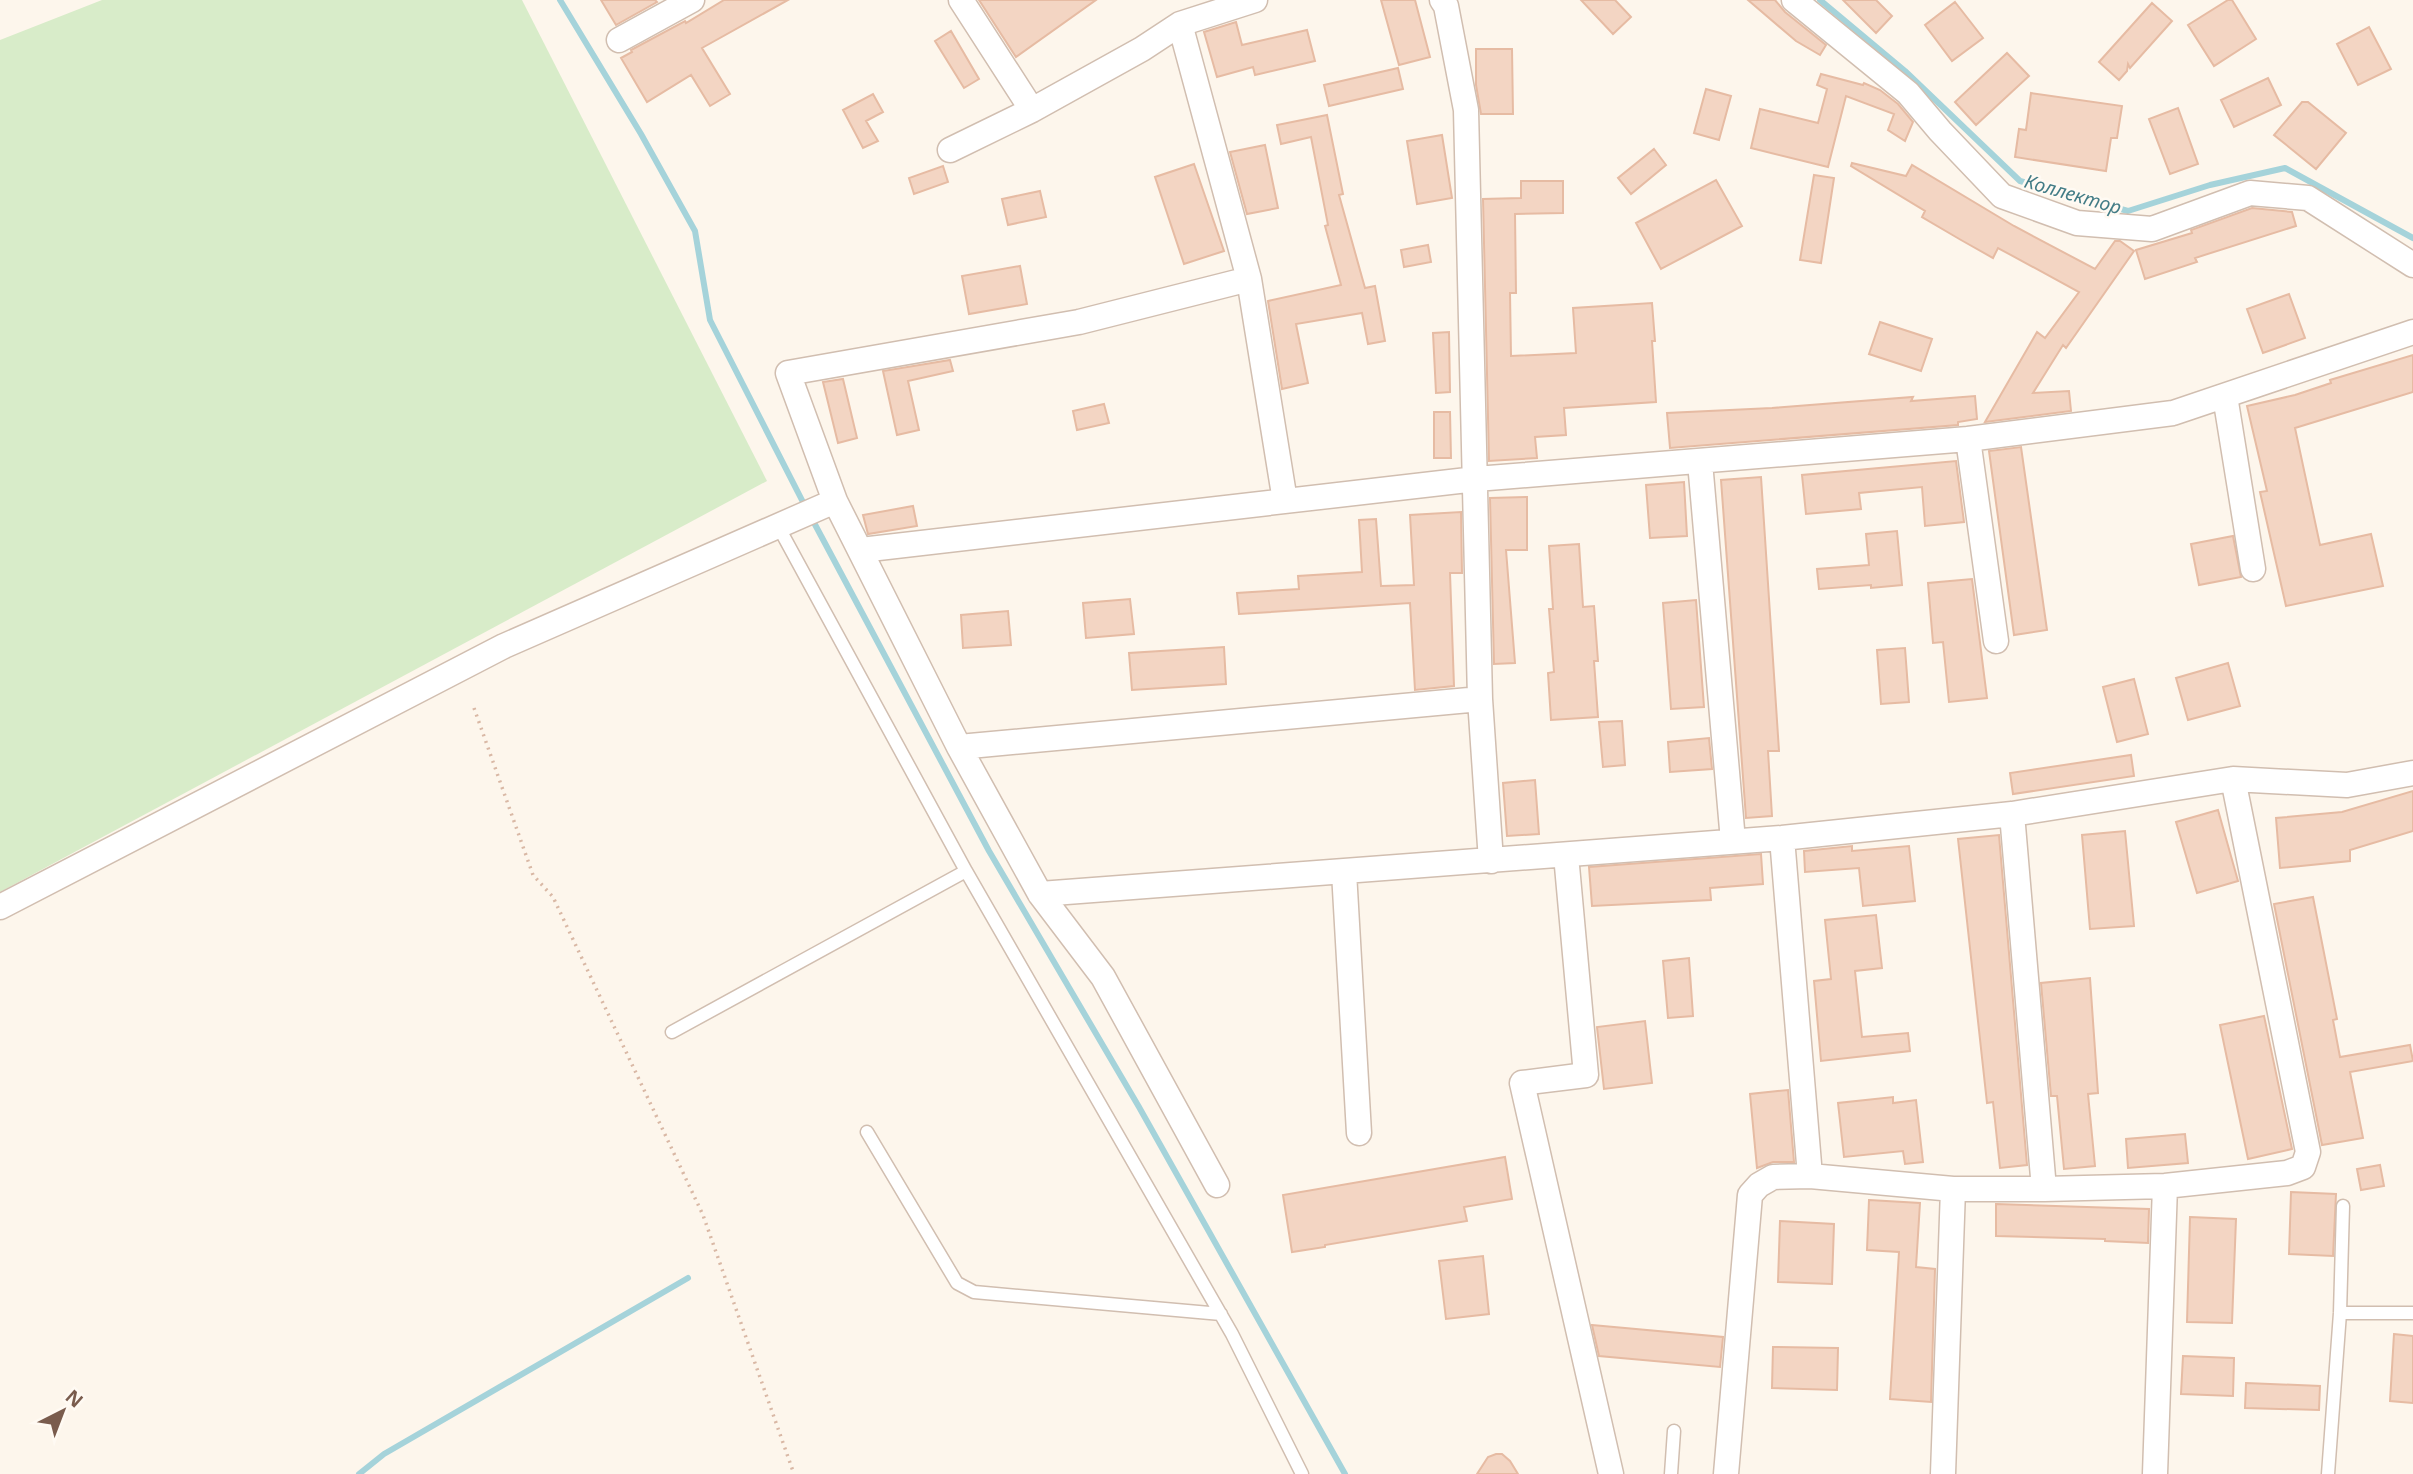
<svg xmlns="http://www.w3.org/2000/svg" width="2413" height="1474" viewBox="0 0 2413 1474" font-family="'Noto Sans',sans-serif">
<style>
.green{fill:#d8ecc9}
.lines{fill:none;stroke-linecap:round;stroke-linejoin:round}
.stream{stroke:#a5d3da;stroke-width:6}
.building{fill:#f3d5c3;stroke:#e6bba3;stroke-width:2}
.service-casing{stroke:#d1beb0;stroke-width:15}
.minor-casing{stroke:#d1beb0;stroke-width:27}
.path{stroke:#d9b8a5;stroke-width:3.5;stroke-dasharray:2 5;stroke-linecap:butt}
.service{stroke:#fff;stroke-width:12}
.minor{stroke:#fff;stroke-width:24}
.labels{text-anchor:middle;stroke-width:5;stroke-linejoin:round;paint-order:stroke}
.water-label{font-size:19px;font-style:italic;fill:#437c86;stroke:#fffaf3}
</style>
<rect width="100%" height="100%" fill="#fdf6ec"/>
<path class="green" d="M102,0H522L767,481L0,892V40Z"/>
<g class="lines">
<path class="stream" d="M560,0L641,134L695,231L710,320L806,508
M1820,0L1905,71L2020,181L2128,211L2210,185L2285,168L2413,238
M811,517L989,851L1139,1107L1345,1474
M359,1474L384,1454L688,1278"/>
</g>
<path class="building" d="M601,0H655L657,2L616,25Z
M724,0H788L702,48L730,94L710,106L691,75L647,102L621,58L632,52L631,50L685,21L686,23Z
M979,0H1096L1016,57Z
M1381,0H1415L1430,57L1399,65Z
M1581,0H1615L1631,17L1613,34Z
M1748,0H1775L1785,12L1826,45L1820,55L1796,41Z
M1843,0H1876L1892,16L1876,33Z
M2228,0H2232L2256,39L2214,66L2188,25Z
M1955,2L1983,38L1952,61L1925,25Z
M2152,3L2172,21L2130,68L2128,64L2127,71L2119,80L2099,62Z
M1236,22L1242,45L1307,30L1315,61L1255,75L1253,67L1217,77L1204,32Z
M2369,27L2391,69L2358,85L2337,44Z
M951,31L979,79L964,88L935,41Z
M1476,49H1512L1513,114H1481L1476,85Z
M2007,53L2029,76L1976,125L1955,102Z
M1398,68L1403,89L1329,106L1324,85Z
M1821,74L1863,85L1864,83L1880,90L1898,104L1913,122L1905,141L1888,130L1894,114L1846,96L1828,167L1751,148L1760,109L1818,123L1827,89L1817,85Z
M2268,78L2281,105L2234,127L2221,100Z
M1706,89L1731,96L1719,140L1694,133Z
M2031,93L2122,106L2117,138H2111L2106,171L2015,157L2019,129L2026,130Z
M873,94L883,112L866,121L878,141L863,148L843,110Z
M2302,102H2308L2346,133L2316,169L2274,135Z
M2178,108L2198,164L2170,174L2149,119Z
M1327,115L1343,194L1339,195L1365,288L1375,286L1385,341L1368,344L1362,313L1296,324L1308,383L1282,389L1268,301L1341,285L1325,226L1328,225L1311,137L1281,144L1277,125Z
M1442,135L1452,198L1417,204L1407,141Z
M1265,145L1278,208L1247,214L1230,152Z
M1654,149L1666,165L1631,194L1618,178Z
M1852,163L1906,176L1912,165L2014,226L2095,269L2115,241H2120L2134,251L2066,348L2063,345L2033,393L2069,391L2071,411L1985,422L2037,332L2045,338L2079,292L1998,248L1993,258L1961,240L1922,217L1925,211L1851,166Z
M1194,164L1224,251L1184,264L1155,177Z
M943,166L948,182L914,194L909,178Z
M1814,175L1834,178L1821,263L1800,260Z
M1716,180L1742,226L1661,269L1636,223Z
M1521,181H1563V213L1515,214L1516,293H1510L1511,356L1576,353L1573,308L1652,303L1655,341H1652L1656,402L1564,408L1566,435L1535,437L1537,458L1489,461L1483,199L1521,198Z
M1040,191L1046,217L1008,225L1002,199Z
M2252,208L2292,212L2296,226L2195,258L2197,262L2145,279L2136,250L2192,233L2191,230Z
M1428,245L1431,262L1404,267L1401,250Z
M1020,266L1027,304L969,314L962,276Z
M2289,294L2305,338L2263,353L2247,309Z
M1880,322L1932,339L1921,371L1869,354Z
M1449,332L1450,392L1436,393L1433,333Z
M2413,355V392L2295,428L2320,545L2371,534L2383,586L2286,606L2260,492L2267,491L2247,406L2295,395L2331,383L2330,380Z
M950,360L953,371L908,381L919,430L897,435L883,371Z
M843,379L857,438L838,443L823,382Z
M1975,396L1977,419L1958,422V425L1670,448L1667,413L1772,408L1913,397L1911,401Z
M1104,404L1109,423L1077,430L1073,411Z
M1434,412H1450L1451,458H1434Z
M2021,447L2047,630L2014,635L1989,451Z
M1956,461L1964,522L1925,526L1922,487L1859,493L1861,509L1806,514L1802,475Z
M1761,477L1779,751H1768L1772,816L1746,818L1721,480Z
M1684,482L1687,536L1650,538L1646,485Z
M1527,497V550H1506L1515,663L1494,664L1490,498Z
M913,506L917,526L868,534L863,515Z
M1461,512L1462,573H1450L1454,686L1415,690L1410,603L1239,614L1237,593L1299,589L1298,576L1362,572L1359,520L1376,519L1381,586L1414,585L1410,515Z
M1897,531L1902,585L1871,588V585L1819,589L1817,569L1869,565L1866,534Z
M2233,536L2241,577L2199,585L2191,544Z
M1579,544L1583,607L1594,606L1598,661H1594L1598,717L1551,720L1548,673L1554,672L1549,609H1553L1549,546Z
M1972,579L1987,698L1949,702L1943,642L1933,643L1928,583Z
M1130,599L1134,634L1086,638L1083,603Z
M1696,600L1704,707L1671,709L1663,603Z
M1008,611L1011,645L963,648L961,615Z
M1224,647L1226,684L1132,690L1129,653Z
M1905,648L1909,702L1881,704L1877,650Z
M2228,663L2240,706L2188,720L2176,678Z
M2134,679L2148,734L2117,742L2103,687Z
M1622,721L1625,765L1603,767L1599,722Z
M1709,738L1712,769L1670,772L1668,742Z
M2131,755L2134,776L2013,794L2010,773Z
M1535,780L1539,834L1507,836L1503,783Z
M2413,791V831L2350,850V861L2280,868L2276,818L2342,812Z
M2218,810L2238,881L2197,893L2176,822Z
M2125,831L2134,926L2090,929L2082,835Z
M1999,835L2027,1165L2000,1168L1993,1102L1987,1103L1958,839Z
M1852,846V851L1909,846L1915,901L1863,906L1859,868L1805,872L1804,851Z
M1761,854L1763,884L1710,888L1711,900L1592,906L1589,867Z
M2313,897L2337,1019L2333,1020L2340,1057L2410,1045L2413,1061L2350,1072L2363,1138L2322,1145L2274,904Z
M1876,915L1882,968L1855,971L1862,1037L1908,1033L1910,1051L1821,1061L1814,981L1831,979L1825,920Z
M1689,958L1693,1016L1668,1018L1663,961Z
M2090,978L2098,1093L2088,1094L2095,1166L2064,1169L2057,1096H2051L2041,983Z
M2264,1016L2292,1149L2248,1159L2220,1025Z
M1645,1021L1652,1083L1604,1089L1597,1027Z
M1788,1090L1794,1162H1773L1757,1168L1750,1094Z
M1893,1097V1103L1916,1100L1923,1162L1905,1164L1903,1151L1844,1157L1838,1103Z
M2185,1134L2188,1163L2128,1168L2126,1139Z
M1505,1157L1512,1199L1464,1207L1467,1221L1325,1245V1247L1292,1252L1283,1195Z
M2380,1165L2384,1186L2361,1190L2357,1169Z
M2291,1192L2336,1194L2333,1256L2289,1254Z
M1869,1200L1920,1203L1916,1267L1935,1269L1931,1402L1890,1399L1899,1252L1867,1250Z
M1996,1204L2149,1209L2148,1243L2105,1241V1239L1996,1236Z
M2190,1217L2236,1219L2232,1323L2187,1322Z
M1780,1221L1834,1224L1832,1284L1778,1282Z
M1483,1256L1489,1314L1446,1319L1439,1261Z
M1592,1325L1723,1337L1720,1367L1599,1356Z
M2394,1334L2413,1336V1403L2390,1401Z
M1773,1347L1838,1348L1837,1390L1772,1388Z
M2183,1356L2234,1358L2233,1396L2181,1394Z
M2246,1383L2320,1386L2319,1410L2245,1408Z
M1496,1454H1502L1510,1461L1518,1474H1477L1488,1457Z"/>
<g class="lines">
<defs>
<path id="service" d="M778,526L966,871L1232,1334L1302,1474
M672,1032L966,871
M867,1132L957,1283L974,1292L1221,1314
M2340,1313H2413
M1671,1474L1674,1431
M2328,1474L2340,1313L2343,1206"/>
<path id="minor" d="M961,0L1032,110
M1442,0L1446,6L1466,110L1480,699L1491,861
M1794,0L1908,93L1940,131L2002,196L2077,223L2152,229L2250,193L2308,198L2413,265
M1180,24L1249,279L1285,501
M619,40L692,0
M950,150L1032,110L1142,49L1180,24L1255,0
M2225,396L2253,569
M1968,439L1996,641
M1700,462L1733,841
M861,550L1476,479L1968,439L2173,413L2413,332
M959,747L1480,699
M2012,814L2044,1189
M1782,838L1810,1176
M1566,855L1586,1075L1522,1083L1611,1474
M1344,872L1359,1133
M1040,894L1782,838L2012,814L2233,779L2347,785L2413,773
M0,907L504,646L835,501
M1217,1185L1103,977L1040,894L959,747L835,501L788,373L1079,322L1249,279
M1726,1474L1750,1195L1759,1185L1773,1177L1810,1176L1953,1189H2044L2165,1186L2287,1173L2303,1167L2308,1152L2233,779
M1943,1474L1953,1189
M2155,1474L2165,1186"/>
</defs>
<use href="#service" class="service-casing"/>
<use href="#minor" class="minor-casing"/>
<path class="path" d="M474,708L533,875L553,897L703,1215L794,1474"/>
<use href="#service" class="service"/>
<use href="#minor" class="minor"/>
</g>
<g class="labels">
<g class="water-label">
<text transform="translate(2073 194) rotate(16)" y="7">Коллектор</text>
</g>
</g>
<g transform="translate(63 1411) rotate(42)" stroke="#fffaf3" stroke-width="5" paint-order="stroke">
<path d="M0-5L12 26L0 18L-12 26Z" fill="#7a5c4d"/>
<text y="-10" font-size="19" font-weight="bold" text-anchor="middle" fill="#7a5c4d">N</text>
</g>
</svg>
